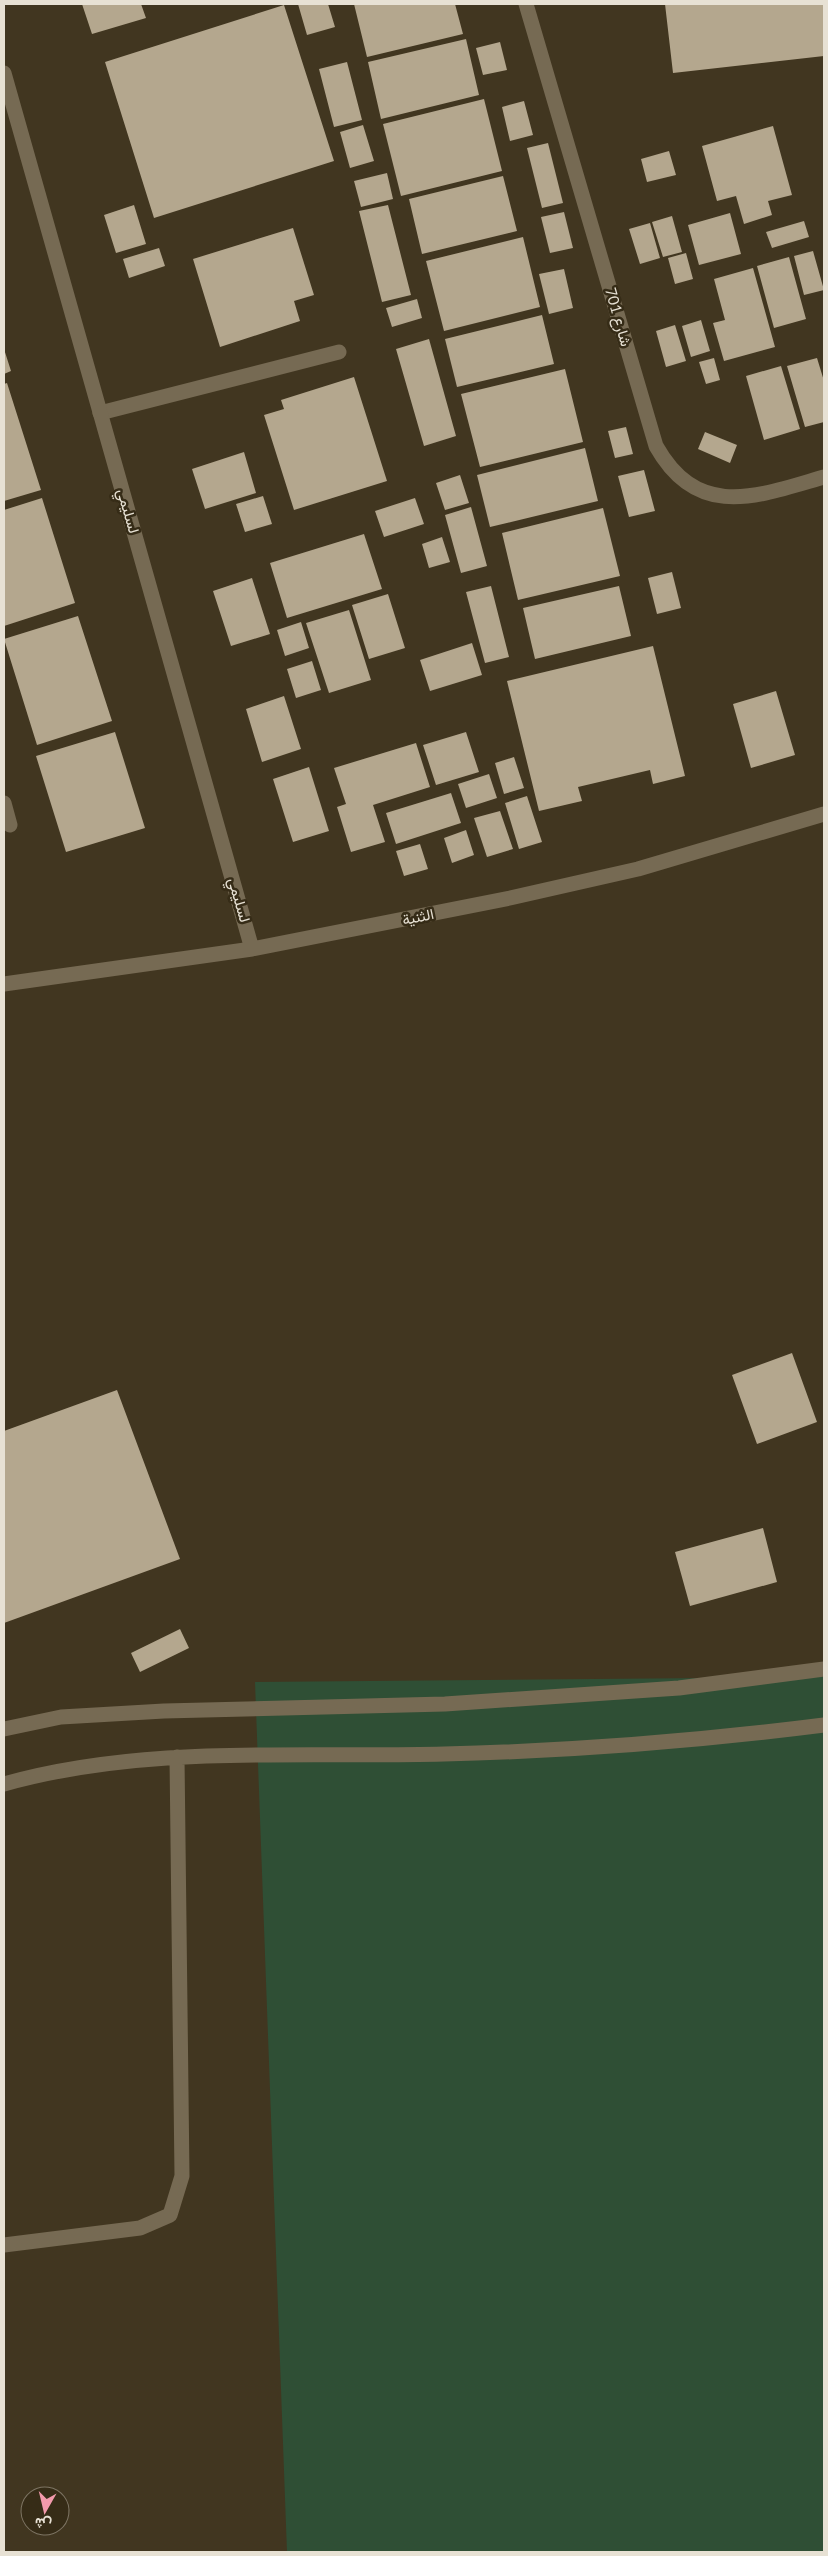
<svg xmlns="http://www.w3.org/2000/svg" width="828" height="2556" viewBox="0 0 828 2556" font-family="Lato,Vazirmatn,sans-serif">
<style>
.green{fill:#2f4f35}
.building{fill:#b4a78e}
.lines{fill:none;stroke-linecap:round;stroke-linejoin:round}
.lane{stroke:#766a53;stroke-width:15}
.street{stroke:#766a53;stroke-width:15}
.labels{text-anchor:middle;stroke-width:5;stroke-linejoin:round;paint-order:stroke}
.street-label{font-size:15px;fill:#e7e1d4;stroke:#362c17}
</style>
<rect width="100%" height="100%" fill="#413620"/>
<path class="green" d="M824,1677V2552H287L255,1682Z"/>
<path class="building" d="M82,4H141L146,18L92,34Z
M298,4H328L335,27L307,35Z
M354,4H455L463,34L367,57Z
M665,4H824V56L673,73Z
M284,5L334,161L154,218L105,62Z
M466,39L479,95L381,119L368,62Z
M500,42L507,70L483,75L476,48Z
M347,62L362,120L334,127L319,69Z
M484,99L502,171L401,196L383,124Z
M524,101L533,135L510,141L502,107Z
M363,125L374,161L350,168L340,132Z
M773,126L792,195L768,201L772,215L744,224L736,196L717,201L702,146Z
M548,143L563,203L542,208L527,148Z
M669,151L676,175L647,182L641,159Z
M387,173L393,199L361,207L354,181Z
M503,176L517,231L422,254L409,199Z
M134,205L146,244L116,253L104,215Z
M388,205L411,295L382,302L359,211Z
M564,212L573,248L550,253L541,217Z
M730,213L741,254L699,265L688,225Z
M672,216L682,252L663,257L652,222Z
M804,221L809,237L772,248L766,232Z
M650,223L660,258L640,264L629,229Z
M293,228L314,295L294,301L300,321L220,347L193,259Z
M523,237L540,307L444,331L426,261Z
M159,248L165,266L129,278L123,259Z
M813,251L824,290L804,295L794,256Z
M686,253L693,279L675,284L668,258Z
M789,257L806,319L774,328L757,266Z
M753,268L775,347L724,361L713,323L725,320L714,279Z
M564,269L573,308L549,314L539,274Z
M417,299L422,318L392,327L386,308Z
M542,315L554,364L457,387L445,339Z
M701,320L710,351L691,357L682,326Z
M675,325L686,361L666,367L656,331Z
M429,339L456,436L424,446L396,349Z
M4,349L11,371L4,374Z
M714,358L720,380L706,384L699,362Z
M817,358L824,381V422L805,427L787,366Z
M781,366L800,429L764,440L746,376Z
M565,369L583,442L480,467L461,394Z
M354,377L387,481L294,510L264,415L284,409L281,400Z
M7,383L41,490L4,501V384Z
M626,427L633,454L615,458L608,431Z
M705,432L737,445L730,463L698,449Z
M585,448L598,501L490,527L477,475Z
M244,452L256,493L205,509L192,469Z
M644,470L655,511L629,517L618,476Z
M460,475L469,503L445,510L436,483Z
M263,496L272,524L245,532L236,504Z
M42,498L75,603L4,626V510Z
M415,498L424,524L384,537L375,511Z
M471,507L487,566L461,573L445,515Z
M603,508L620,576L518,600L502,533Z
M364,534L382,589L287,618L270,563Z
M442,537L450,562L429,568L422,544Z
M672,572L681,608L657,614L648,578Z
M252,578L270,634L231,646L213,591Z
M491,586L509,657L485,663L466,592Z
M619,586L631,636L535,659L523,608Z
M388,594L405,648L369,659L352,605Z
M349,610L371,680L329,693L306,623Z
M78,616L112,721L37,745L4,639Z
M301,622L309,648L285,656L277,630Z
M472,643L482,675L430,691L420,660Z
M653,646L685,776L653,784L650,770L578,787L582,801L539,811L507,681Z
M312,661L321,690L296,698L287,669Z
M776,691L795,755L751,768L733,704Z
M284,696L301,749L262,762L246,709Z
M115,732L145,828L66,852L36,756Z
M466,732L479,772L436,785L423,745Z
M416,743L430,787L373,805L385,842L351,852L337,807L346,804L334,768Z
M514,757L524,788L504,794L495,763Z
M309,767L329,831L293,842L273,779Z
M489,774L497,798L466,808L458,784Z
M451,793L461,823L396,844L386,813Z
M527,796L542,842L519,849L505,803Z
M500,811L513,849L487,857L474,818Z
M466,830L474,855L452,863L444,838Z
M420,844L428,869L404,876L396,851Z
M792,1353L817,1422L757,1444L732,1375Z
M117,1390L180,1559L4,1623V1431Z
M763,1528L777,1582L690,1606L675,1552Z
M180,1629L189,1648L140,1672L131,1653Z"/>
<g class="lines">
<path class="lane" d="M100,413L339,352
M4,1729L61,1717L164,1711L445,1704L679,1688L824,1669
M4,1784C146,1744 298,1758 444,1754C571,1751 698,1741 824,1725
M4,2245L140,2228L170,2215L182,2176L177,1757"/>
<path class="street" d="M526,4L656,446C698,521 758,496 824,477
M4,73L252,949
M4,803L10,825
M4,984L252,949L510,898L638,869L824,814"/>
</g>
<g class="labels">
<g class="street-label">
<text transform="translate(618 317) rotate(74)" y="5">شارع 701</text>
<text transform="translate(128 511) rotate(74)" y="5">لسليمي</text>
<text transform="translate(239 900) rotate(74)" y="5">لسليمي</text>
<text transform="translate(418 917) rotate(-12)" y="5">الثنية</text>
</g>
</g>
<rect width="828" height="2556" fill="none" stroke="#e7e1d4" stroke-width="10"/>
<g transform="translate(45 2511) rotate(188)"><circle r="24" fill="#362c17" stroke="#7d7463"/>
<path d="M0-4L9 19L0 12L-9 19Z" fill="#f39aac"/>
<text y="-8" font-size="14" font-weight="bold" text-anchor="middle" fill="#e7e1d4">ش</text>
</g>
</svg>
